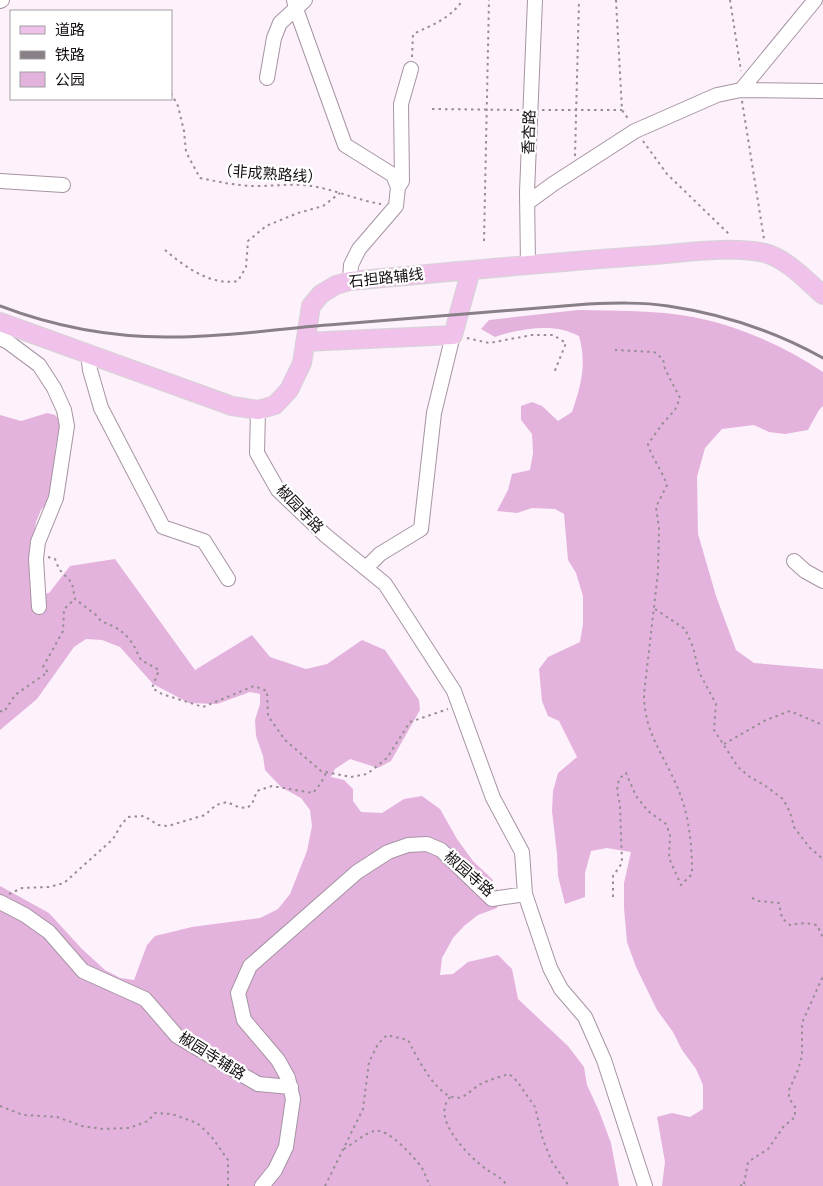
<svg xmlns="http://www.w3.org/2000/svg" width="823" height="1186" viewBox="0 0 823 1186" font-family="'PT Sans','Noto Sans SC',sans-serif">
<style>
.green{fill:#e4b3dd}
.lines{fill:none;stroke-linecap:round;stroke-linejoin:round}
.minor-casing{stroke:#a694a3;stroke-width:16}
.major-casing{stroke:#d5d4d5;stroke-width:20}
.path{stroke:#968d95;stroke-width:2;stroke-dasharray:2.5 4;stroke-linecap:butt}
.minor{stroke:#fff;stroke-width:14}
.major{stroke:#f0c1ea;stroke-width:18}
.rail{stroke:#887f87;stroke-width:3}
.labels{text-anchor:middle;stroke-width:4.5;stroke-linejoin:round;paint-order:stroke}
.street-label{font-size:15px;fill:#140e13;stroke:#fff}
</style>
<rect width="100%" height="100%" fill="#fdf1fb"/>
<path class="green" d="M578,310C616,311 655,310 693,317C739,326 784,346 823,372V406L819,410L808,430L785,434L769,432L754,425L722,429L705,448L697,477L698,534L716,596L736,650L754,663L823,669V1186H662L665,1162L657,1117L672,1113L690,1117L703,1109V1085L696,1069L682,1050L673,1032L657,1010L636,967L627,942L624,908V883L631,852L607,848L591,851L585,873V897L565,904L558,876L557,854L552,811L553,791L558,773L577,757L559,721L548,716L542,701L539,669L548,657L580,642L583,624V596L576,573L568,560L564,514L555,509L532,508L517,513L497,511L508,490L512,474L530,470L533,453L532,434L521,420V406L532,402L542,406L558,421L572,412C581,385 587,365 579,336C574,334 568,331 563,330C542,325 515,330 495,337L481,329L489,320Z
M47,413L55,415L62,423L55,449L58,476L48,502L41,510L36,522L32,548L38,595L49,593L70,566L115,559L195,670L252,635L270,657L306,669L327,664L362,640L385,650L419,700L420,710L391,761L378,768L350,759L335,769L331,777L344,780L353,789V801L361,812L382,813L404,799L422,796L440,809L457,839L473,861L492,879L498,892L497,908L478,915L464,926L453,938L442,958L440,975L453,974L468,962L498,955L512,969L518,999L568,1046L584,1067L587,1085L599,1111L611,1143L619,1186H0V886L49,913L82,949L105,970L120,978L134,980L147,945L155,936L192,927L260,918L278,909L290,894L307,851L312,826L310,810L301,798L281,787L265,770L263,756L256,736L255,720L260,704V694L250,692L217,704L189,703L153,684L120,647L102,640L86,639L74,647L37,699L0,730V415L21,421Z"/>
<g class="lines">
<defs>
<path id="minor" d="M294,0L296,9L345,145L393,175L398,187L396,206L359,249L351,265L350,281
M0,1L2,0
M267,78L274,38L280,23L305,0
M741,90L815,0
M0,181L63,185
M398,187L402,181L401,104L411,69
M527,203L553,184L635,131L717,95L741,90L823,91
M528,265L527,192L535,0
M0,338L8,342L39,365L54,388L64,410L67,426L56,498L38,542L36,559L39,607
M88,354L90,370L101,408L163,527L204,541L228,579
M258,410L257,453L278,490L325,535L385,584L454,691L493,798L522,852L525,894L492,899L441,850L427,844L408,845L388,852L357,872L250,966L238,993L244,1020L278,1060L288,1078L293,1099L286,1147L275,1170L262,1186
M794,561L805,571L823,581
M366,568L380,554L421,529L434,413L453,335
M525,894L550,968L561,989L585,1017L604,1060L645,1186
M0,902L25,915L49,932L83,971L145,999L177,1036L258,1084L291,1087"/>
<path id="major" d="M0,322L232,406L258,410L275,405L289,390L302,363L311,306L321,294L336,285L350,281C447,272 544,263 641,256C678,254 729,245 765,253C787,259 807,281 823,295
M305,342L453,335L471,270"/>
</defs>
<use href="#minor" class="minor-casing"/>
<use href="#major" class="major-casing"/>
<path class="path" d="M616,0L622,110L629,120
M730,0L741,71
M412,57L413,34C434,24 448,20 463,0
M171,93L178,106L184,131L186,152L200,178C219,182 238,186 257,186C273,186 288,184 303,185C330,187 355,200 381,204
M742,101L764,239
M432,109L520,110
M542,110H622
M643,141L667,174L731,236
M575,156L579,0
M484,241L489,0
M165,250C185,267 211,286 238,281L246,267L248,241L266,226L298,213L323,206L340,193
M467,338L489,343L532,335H553L566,343L554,373
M48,557L55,559L59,569L72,583L75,599L96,615L101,621L115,627L125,634L133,644L141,660L159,670L152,688L162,694L203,707L254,686L267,691L268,716L285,740L321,771L351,777L367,774L387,758L410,722L448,709
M655,609L685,629L693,647L699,672L716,704L714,730L738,767L750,777L764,785L783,799L790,812L794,827L809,847L823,859
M0,711L4,712L15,695L48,672L43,667L63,631L64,609L75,599
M724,744L766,720L790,711L823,725
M9,894L22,888L49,887L64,883L113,839L121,825L128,817L144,816L158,825L168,826L205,815L216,805L227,802L238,807L247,808L252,804L257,791L272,786L313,793L321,783L326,773
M613,897V876L622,863L620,805L617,790L619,779L626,773L636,796L648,811L666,824L670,835L669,858L681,885L692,874C692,843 689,813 676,784C662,752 644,731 644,694L658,572L659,528L656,507L667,485C662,470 652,459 648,444L663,423L675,410L680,398L665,369L663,359L654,352L615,350
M752,898L759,901L779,903L782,918L790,925L805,923L817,925L823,938
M450,1097C448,1100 445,1104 445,1107C440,1128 471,1158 486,1169C493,1174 503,1178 507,1186
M0,1106L23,1115L57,1117L82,1126L103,1129L129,1128L148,1121L155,1113L172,1114L197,1123L211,1136L228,1160V1186
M344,1149C352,1144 366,1133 374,1131C388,1127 415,1158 422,1168C425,1174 427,1180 430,1186
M744,1184L748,1162L768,1149L784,1126L795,1117V1107L789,1098V1090L798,1070L802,1056V1023L823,976
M325,1186L363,1109L369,1062L378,1044L387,1035L408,1040C416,1055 441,1108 464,1096C469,1093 474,1088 479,1085C488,1080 499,1077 509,1074L517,1081L535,1107L543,1140L552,1162L569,1186
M740,1186L744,1184L745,1186"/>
<use href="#minor" class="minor"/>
<use href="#major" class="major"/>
<path class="rail" d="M0,306C55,327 114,338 174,337C225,337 277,329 328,325C415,318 501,311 588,304C614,303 642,302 668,306C722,314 775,331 823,358"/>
</g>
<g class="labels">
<g class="street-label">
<text transform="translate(529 132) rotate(-88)" y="5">香杏路</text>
<text transform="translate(270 174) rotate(4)" y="5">（非成熟路线）</text>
<text transform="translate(386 278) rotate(-6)" y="5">石担路辅线</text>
<text transform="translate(300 509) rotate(46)" y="5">椒园寺路</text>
<text transform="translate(469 874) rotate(41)" y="5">椒园寺路</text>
<text transform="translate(212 1056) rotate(32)" y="5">椒园寺辅路</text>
</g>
</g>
<rect x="10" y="10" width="162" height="90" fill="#ffffff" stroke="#a19fa1"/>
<rect x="20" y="26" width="25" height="8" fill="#f0c1ea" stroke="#a19fa1"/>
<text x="55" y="35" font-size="15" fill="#140e13">道路</text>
<rect x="20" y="51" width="25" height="8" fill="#887f87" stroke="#a19fa1"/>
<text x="55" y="60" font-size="15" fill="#140e13">铁路</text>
<rect x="20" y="72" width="25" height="15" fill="#e4b3dd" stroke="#a19fa1"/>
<text x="55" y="85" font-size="15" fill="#140e13">公园</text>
</svg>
